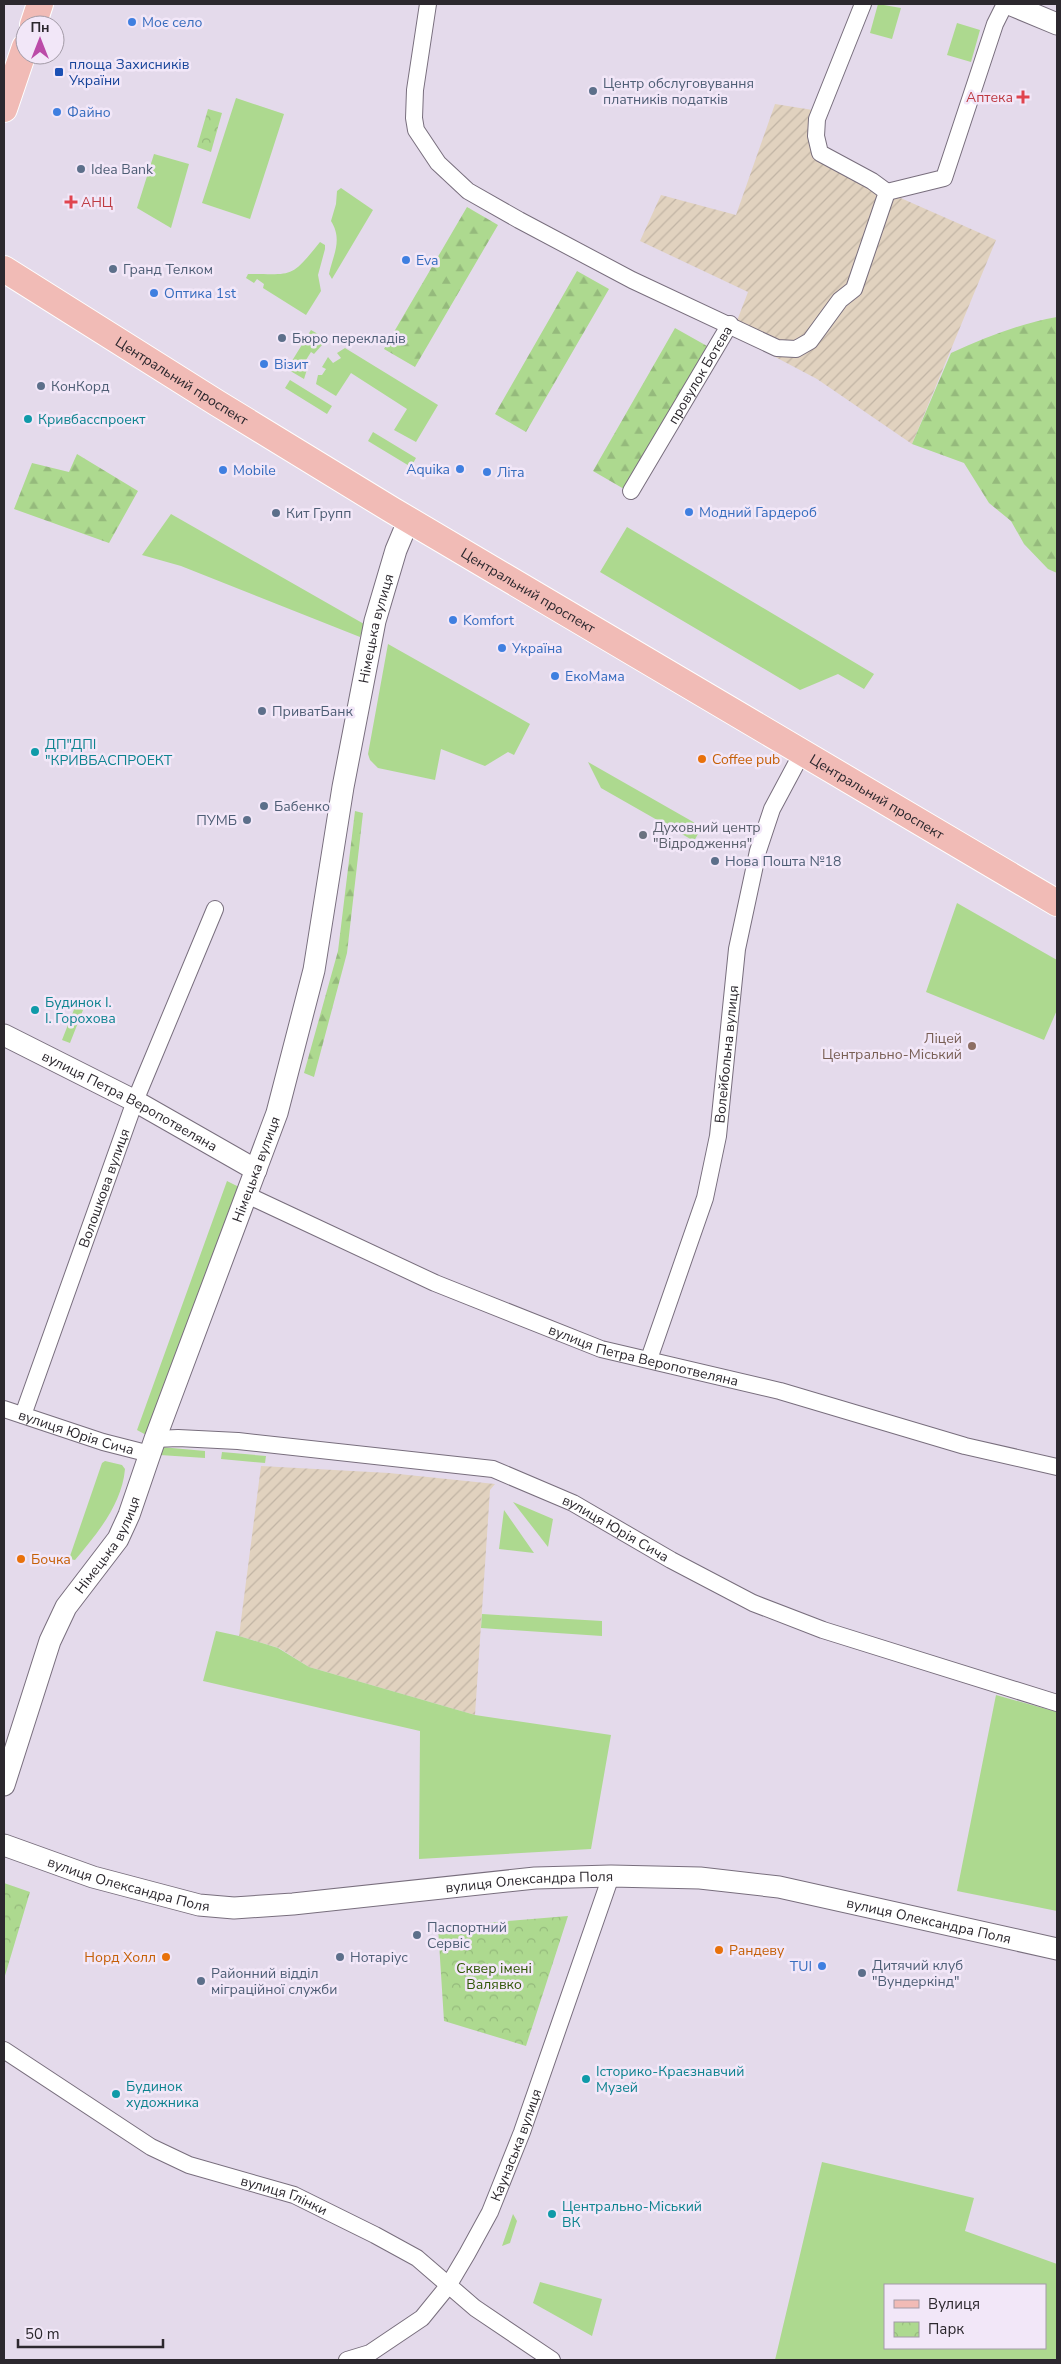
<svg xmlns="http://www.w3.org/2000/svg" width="1061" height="2364" viewBox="0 0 1061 2364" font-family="'Nunito Sans',sans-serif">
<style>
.industrial{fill:url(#industrial-furrows)}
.grass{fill:#add98f;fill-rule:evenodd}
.forest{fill:url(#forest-firs)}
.park{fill:url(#park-crowns)}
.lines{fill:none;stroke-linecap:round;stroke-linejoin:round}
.minor-casing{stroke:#786e7d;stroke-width:18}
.tertiary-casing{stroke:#786e7d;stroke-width:23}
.primary-casing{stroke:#fff;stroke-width:28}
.minor{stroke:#fff;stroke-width:16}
.tertiary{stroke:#fff;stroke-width:21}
.primary{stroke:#f1bbb6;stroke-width:26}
.shop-dot{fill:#3f7fe0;stroke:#f2e7f8;stroke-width:2}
.transit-dot{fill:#1a4fb4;stroke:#f2e7f8;stroke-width:2}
.service-dot{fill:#5c6f8a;stroke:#f2e7f8;stroke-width:2}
.health-dot{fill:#e0444e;stroke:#f2e7f8;stroke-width:2}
.culture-dot{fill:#0f9aa8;stroke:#f2e7f8;stroke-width:2}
.food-dot{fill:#e8710a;stroke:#f2e7f8;stroke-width:2}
.worship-dot{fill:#6b7280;stroke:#f2e7f8;stroke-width:2}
.education-dot{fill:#8d6e63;stroke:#f2e7f8;stroke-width:2}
.labels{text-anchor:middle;stroke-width:5;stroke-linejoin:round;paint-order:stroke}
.shop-label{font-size:14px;fill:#366cbe;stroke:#f2e7f8;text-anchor:start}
.transit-label{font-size:14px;fill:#164399;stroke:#f2e7f8;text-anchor:start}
.service-label{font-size:14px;fill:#4e5e75;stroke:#f2e7f8;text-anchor:start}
.health-label{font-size:14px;fill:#be3a42;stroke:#f2e7f8;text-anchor:end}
.street-label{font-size:14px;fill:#2c282e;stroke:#f2e7f8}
.culture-label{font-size:14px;fill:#0d838f;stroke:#f2e7f8;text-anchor:start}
.food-label{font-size:14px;fill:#c56008;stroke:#f2e7f8;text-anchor:start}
.worship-label{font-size:14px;fill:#5b616d;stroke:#f2e7f8;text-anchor:start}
.education-label{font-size:14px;fill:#785e54;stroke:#f2e7f8;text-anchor:end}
.park-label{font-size:14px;fill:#305707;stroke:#f2e7f8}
</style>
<defs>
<pattern id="industrial-furrows" width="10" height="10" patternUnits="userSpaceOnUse" patternTransform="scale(1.25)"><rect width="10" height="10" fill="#e1d2bf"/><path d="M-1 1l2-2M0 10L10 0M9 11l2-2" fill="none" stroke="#c1b4a4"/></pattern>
<pattern id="forest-firs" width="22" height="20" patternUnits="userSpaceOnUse" patternTransform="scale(1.25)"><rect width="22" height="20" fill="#add98f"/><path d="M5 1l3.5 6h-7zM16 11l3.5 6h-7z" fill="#95ba7c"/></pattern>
<pattern id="park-crowns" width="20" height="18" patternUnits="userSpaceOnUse" patternTransform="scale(1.25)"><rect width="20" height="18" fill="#add98f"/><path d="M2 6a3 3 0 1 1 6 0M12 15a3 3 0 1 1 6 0" fill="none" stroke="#95ba7c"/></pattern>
</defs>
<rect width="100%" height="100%" fill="#e4daeb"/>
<path class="industrial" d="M775,104L819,111L820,153L887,192L996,240L912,444L817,379L732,334L748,292L640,241L661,195L736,215Z
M261,1466L389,1473L495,1484L490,1490L475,1715L309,1667L279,1648L239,1636Z"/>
<path class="grass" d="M878,4L901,8L892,39L870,33Z
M957,23L980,30L971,62L947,55Z
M236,98L284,114L250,219L202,203Z
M154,154L189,164L171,228L137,208Z
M341,188L373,210L332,279L329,274C333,255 343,240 331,221L336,204L337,191Z
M320,242L325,245V249L318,275L321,291L306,315L263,288L264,284L257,279L254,283L246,278L248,274C294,274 290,279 320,242Z
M311,330L330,341L322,345L314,354L311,352L306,360L309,363L304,379L287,369Z
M345,348L438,405L416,442L394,430L407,409L351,373L336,396L316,384L318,375H322L326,369L322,367L328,357L333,363L341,358L337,353Z
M290,380L332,406L327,414L285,388Z
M373,432L416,458L411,467L368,441Z
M171,514L364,624L360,637L181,566L142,555Z
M627,527L874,674L864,689L838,674L800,690L600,572Z
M388,644L530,724L514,755L508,752L485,766L441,749L435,780L378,768L370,760L368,754Z
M588,762L702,827L694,841L601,788Z
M957,903L1057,960V1010L1044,1040L926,992Z
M75,1007L83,1010L70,1043L62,1040Z
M227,1181L241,1188L148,1436L137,1430Z
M161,1447L205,1451V1458L160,1455Z
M222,1452L266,1456L265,1463L221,1459Z
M105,1461L122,1465L125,1469C122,1504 97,1534 75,1560L69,1559L102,1463Z
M513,1502L553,1519L548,1547Z
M504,1510L534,1553L499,1549Z
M482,1614L602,1621V1636L481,1628Z
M216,1631L239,1636L278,1648L309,1667L475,1715L611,1735L591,1849L419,1859L420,1731L203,1681Z
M996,1695L1057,1712V1911L957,1891Z
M822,2162L974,2198L965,2231L1057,2264V2360H775ZM885,2285H1045V2348H885Z
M513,2214L517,2221L510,2243L502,2246Z
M540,2282L602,2299L592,2336L533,2303Z"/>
<path class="forest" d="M467,207L498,225L415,367L384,349Z
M577,271L609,289L526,432L495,414Z
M1057,317V573L1048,569L1024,544L1011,521L989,503L964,463L912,444L951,353C986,337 1019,324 1057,317Z
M675,328L707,346L624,489L593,471Z
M77,454L138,491L109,543L14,509L32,463L69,472Z
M355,811L363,813L347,953L314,1077L304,1073L338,951Z"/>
<path class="park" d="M208,109L222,113L211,152L197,147Z
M4,1883L30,1892L4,1979Z
M568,1916L526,2046L444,2021L438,1927Z"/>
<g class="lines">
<defs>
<g id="minor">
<path d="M428,4L415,90L414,118L416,130L438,163L468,191L519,220L632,280L777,348L796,349L810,341L840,300L854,289L887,192L872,181L820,153L816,136L817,119L863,4"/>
<path d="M887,192L944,178L995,24L1005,4"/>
<path id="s1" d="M631,491L730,324"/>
<path id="s2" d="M247,1195L435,1283L601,1349L780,1391L965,1446L1057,1467"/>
<path id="s3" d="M649,1359L705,1198L718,1136L737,949L758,851L772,809L803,751"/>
<path id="s4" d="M4,1409L103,1442L150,1454"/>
<path id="s5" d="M23,1415L135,1101L215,909"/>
<path id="s6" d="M155,1439L178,1438L238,1441L493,1469L573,1503L671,1560L753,1603L823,1630L1057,1703"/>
<path id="s7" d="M4,2050L151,2147L189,2165L294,2195L375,2235L417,2258L475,2308L552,2360"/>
<path id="s8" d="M347,2360L370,2353L422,2318L448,2286L467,2254L490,2212L522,2132L611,1876"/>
</g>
<g id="tertiary">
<path d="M1009,4L1057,24"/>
<path id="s9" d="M4,1035L135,1101L256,1170"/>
<path id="s10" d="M4,1785L50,1641L66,1607L118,1539L129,1515L155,1439L277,1113L314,970L343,787L375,621L396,550L409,519"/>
<path id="s11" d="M4,1845L93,1877L199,1905L234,1908L293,1904L535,1878L611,1876L700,1878L779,1887L1057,1949"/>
</g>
<g id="primary">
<path d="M33,25L40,4"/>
<path d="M4,109L25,47"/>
<path id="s12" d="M4,269L217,403L392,510L1057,903"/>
</g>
</defs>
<use href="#minor" class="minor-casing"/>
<use href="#tertiary" class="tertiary-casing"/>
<use href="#primary" class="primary-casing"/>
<use href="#minor" class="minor"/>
<use href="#tertiary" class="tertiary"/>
<use href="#primary" class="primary"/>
</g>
<g class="shop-dot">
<circle cx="132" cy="22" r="5"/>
<circle cx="57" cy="112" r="5"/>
<circle cx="406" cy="260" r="5"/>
<circle cx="154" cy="293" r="5"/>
<circle cx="264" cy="364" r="5"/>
<circle cx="460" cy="469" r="5"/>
<circle cx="223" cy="470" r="5"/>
<circle cx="487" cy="472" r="5"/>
<circle cx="689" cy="512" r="5"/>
<circle cx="453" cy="620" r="5"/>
<circle cx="502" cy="648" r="5"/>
<circle cx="555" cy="676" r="5"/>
<circle cx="822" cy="1966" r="5"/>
</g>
<rect class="transit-dot" x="54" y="67" width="10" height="10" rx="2.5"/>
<g class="service-dot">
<circle cx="593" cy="91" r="5"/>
<circle cx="81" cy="169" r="5"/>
<circle cx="113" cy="269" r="5"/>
<circle cx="282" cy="338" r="5"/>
<circle cx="41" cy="386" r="5"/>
<circle cx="276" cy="513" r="5"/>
<circle cx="262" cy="711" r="5"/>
<circle cx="264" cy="806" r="5"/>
<circle cx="247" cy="820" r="5"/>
<circle cx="715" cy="861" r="5"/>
<circle cx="417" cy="1935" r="5"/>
<circle cx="340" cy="1957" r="5"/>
<circle cx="862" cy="1973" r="5"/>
<circle cx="201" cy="1981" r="5"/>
</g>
<g class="health-dot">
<path d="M1020.5 89.5h5v5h5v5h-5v5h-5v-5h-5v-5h5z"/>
<path d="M68.5 194.5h5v5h5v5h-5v5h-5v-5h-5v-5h5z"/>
</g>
<g class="culture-dot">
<circle cx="28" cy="419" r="5"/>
<circle cx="35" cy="752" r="5"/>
<circle cx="35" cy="1010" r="5"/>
<circle cx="586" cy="2079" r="5"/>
<circle cx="116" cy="2094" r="5"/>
<circle cx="552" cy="2214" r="5"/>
</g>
<g class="food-dot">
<circle cx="702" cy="759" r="5"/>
<circle cx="21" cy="1559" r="5"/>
<circle cx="719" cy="1950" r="5"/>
<circle cx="166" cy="1957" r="5"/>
</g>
<circle class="worship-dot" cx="643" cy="835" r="5"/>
<circle class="education-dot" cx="972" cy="1046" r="5"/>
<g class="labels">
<g class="shop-label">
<text x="142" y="27">Моє cело</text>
<text x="67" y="117">Файно</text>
<text x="416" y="265">Eva</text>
<text x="164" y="298">Оптика 1st</text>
<text x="274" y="369">Візит</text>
<text x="450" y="474" text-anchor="end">Aquika</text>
<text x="233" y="475">Mobile</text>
<text x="497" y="477">Літа</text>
<text x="699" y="517">Модний Гардероб</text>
<text x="463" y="625">Komfort</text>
<text x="512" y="653">Україна</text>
<text x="565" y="681">ЕкоМама</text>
<text x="812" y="1971" text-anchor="end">TUI</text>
</g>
<g class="transit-label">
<text x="69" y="69">площа Захисників<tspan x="69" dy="16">України</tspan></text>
</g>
<g class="service-label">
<text x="603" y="88">Центр обслуговування<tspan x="603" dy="16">платників податків</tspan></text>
<text x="91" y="174">Idea Bank</text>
<text x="123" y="274">Гранд Телком</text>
<text x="292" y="343">Бюро перекладів</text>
<text x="51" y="391">КонКорд</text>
<text x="286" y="518">Кит Групп</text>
<text x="272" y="716">ПриватБанк</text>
<text x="274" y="811">Бабенко</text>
<text x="237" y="825" text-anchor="end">ПУМБ</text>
<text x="725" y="866">Нова Пошта №18</text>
<text x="427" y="1932">Паспортний<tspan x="427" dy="16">Сервіс</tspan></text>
<text x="350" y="1962">Нотаріус</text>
<text x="872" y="1970">Дитячий клуб<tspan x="872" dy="16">"Вундеркінд"</tspan></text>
<text x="211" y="1978">Районний вiддiл<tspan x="211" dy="16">мiграцiйної служби</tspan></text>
</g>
<g class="health-label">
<text x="1013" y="102">Аптека</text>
<text x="81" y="207" text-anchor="start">АНЦ</text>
</g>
<g class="street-label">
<text dy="5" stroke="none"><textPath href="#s1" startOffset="135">провулок Ботєва</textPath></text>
<text dy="5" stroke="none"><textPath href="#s12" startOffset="210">Центральний проспект</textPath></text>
<text dy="5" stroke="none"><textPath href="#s12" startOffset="615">Центральний проспект</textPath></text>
<text dy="5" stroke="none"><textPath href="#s10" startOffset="1224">Німецька вулиця</textPath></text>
<text dy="5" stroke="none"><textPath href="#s12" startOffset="1020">Центральний проспект</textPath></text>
<text dy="5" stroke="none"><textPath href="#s3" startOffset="316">Волейбольна вулиця</textPath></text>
<text dy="5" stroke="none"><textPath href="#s9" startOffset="142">вулиця Петра Веропотвеляна</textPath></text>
<text dy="5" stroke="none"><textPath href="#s10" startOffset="669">Німецька вулиця</textPath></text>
<text dy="5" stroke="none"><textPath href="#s5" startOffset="241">Волошкова вулиця</textPath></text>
<text dy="5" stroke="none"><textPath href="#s2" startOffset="429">вулиця Петра Веропотвеляна</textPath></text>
<text dy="5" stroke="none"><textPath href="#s4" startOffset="76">вулиця Юрія Сича</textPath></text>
<text dy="5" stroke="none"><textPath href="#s6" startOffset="476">вулиця Юрія Сича</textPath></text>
<text dy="5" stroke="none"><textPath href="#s10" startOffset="264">Німецька вулиця</textPath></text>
<text dy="5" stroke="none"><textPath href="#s11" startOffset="536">вулиця Олександра Поля</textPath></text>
<text dy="5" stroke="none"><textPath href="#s11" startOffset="131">вулиця Олександра Поля</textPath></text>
<text dy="5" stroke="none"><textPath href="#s11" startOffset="940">вулиця Олександра Поля</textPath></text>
<text dy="5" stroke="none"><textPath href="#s8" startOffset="285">Каунаська вулиця</textPath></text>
<text dy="5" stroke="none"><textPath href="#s7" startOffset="318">вулиця Глінки</textPath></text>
</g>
<g class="culture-label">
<text x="38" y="424">Кривбасспроект</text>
<text x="45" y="749">ДП"ДПІ<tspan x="45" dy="16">"КРИВБАСПРОЕКТ</tspan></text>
<text x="45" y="1007">Будинок І.<tspan x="45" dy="16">І. Горохова</tspan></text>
<text x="596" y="2076">Історико-Краєзнавчий<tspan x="596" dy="16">Музей</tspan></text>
<text x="126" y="2091">Будинок<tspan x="126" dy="16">художника</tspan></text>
<text x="562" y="2211">Центрально-Міський<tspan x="562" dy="16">ВК</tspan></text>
</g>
<g class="food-label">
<text x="712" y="764">Coffee pub</text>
<text x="31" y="1564">Бочка</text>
<text x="729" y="1955">Рандеву</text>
<text x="156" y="1962" text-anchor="end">Норд Холл</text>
</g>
<g class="worship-label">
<text x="653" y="832">Духовний центр<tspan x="653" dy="16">"Відродження"</tspan></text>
</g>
<g class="education-label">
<text x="962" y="1043">Ліцей<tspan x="962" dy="16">Центрально-Міський</tspan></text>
</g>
<g class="park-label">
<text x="494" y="1973">Сквер імені<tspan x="494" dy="16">Валявкo</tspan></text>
</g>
</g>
<rect width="1061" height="2364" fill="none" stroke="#2c282e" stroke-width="10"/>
<rect x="884" y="2284" width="162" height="65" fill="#f2e7f8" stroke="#a39ba7"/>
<rect x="894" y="2300" width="25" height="8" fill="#f1bbb6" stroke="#a39ba7"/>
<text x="928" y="2309" font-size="15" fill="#2c282e">Вулиця</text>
<rect x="894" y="2322" width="25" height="15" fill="url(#park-crowns)" stroke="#a39ba7"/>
<text x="928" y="2334" font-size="15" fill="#2c282e">Парк</text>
<g transform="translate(40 40)"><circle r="24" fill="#f2e7f8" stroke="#a39ba7"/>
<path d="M0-4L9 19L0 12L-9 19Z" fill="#bb4ba8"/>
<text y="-8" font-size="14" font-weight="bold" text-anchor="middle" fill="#2c282e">Пн</text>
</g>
<path d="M18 2339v8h145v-8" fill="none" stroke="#2c282e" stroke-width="2.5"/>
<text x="25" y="2339" font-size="15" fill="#2c282e" stroke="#f2e7f8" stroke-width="4" paint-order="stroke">50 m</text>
</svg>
